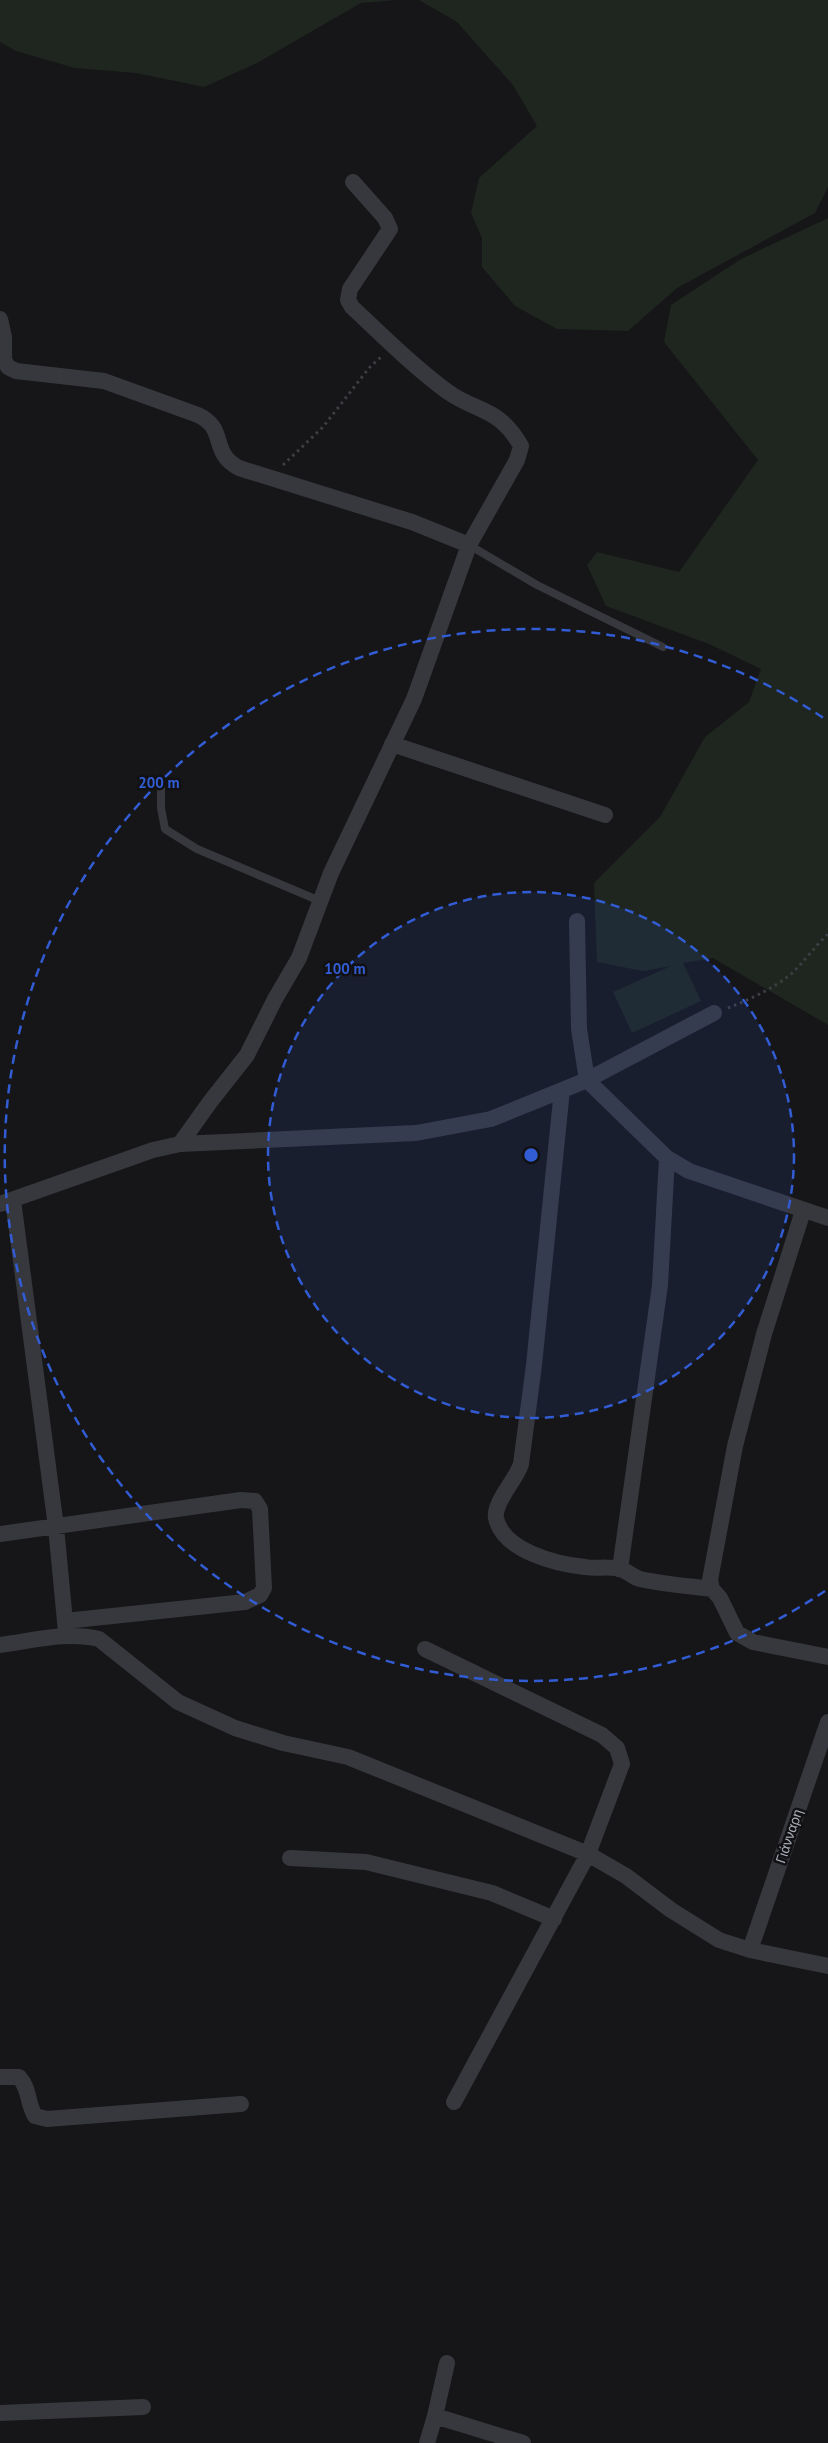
<svg xmlns="http://www.w3.org/2000/svg" width="828" height="2443" viewBox="0 0 828 2443" font-family="'PT Sans',sans-serif">
<style>
.green{fill:#1e261f}
.lines{fill:none;stroke-linecap:round;stroke-linejoin:round}
.path{stroke:#3d3f44;stroke-width:3;stroke-dasharray:2.5 4;stroke-linecap:butt}
.lane{stroke:#37383d;stroke-width:8}
.street{stroke:#37383d;stroke-width:16}
.ring{fill:none;stroke:#325cd3;stroke-width:2.5;stroke-dasharray:9 6}
.labels{text-anchor:middle;stroke-width:5;stroke-linejoin:round;paint-order:stroke}
.street-label{font-size:14px;fill:#a8adb8;stroke:#111113}
.centre{fill:#325cd3;stroke:#111113;stroke-width:2.5}
.ring-label{font-size:15px;text-anchor:middle;font-weight:bold;fill:#325cd3;stroke:#111113;stroke-width:5;stroke-linejoin:round;paint-order:stroke}
</style>
<rect width="100%" height="100%" fill="#161618"/>
<path class="green" d="M0,0H397L361,3L257,63L204,87L136,73L75,68L16,51L0,42Z
M419,0H828V187L815,213L677,288L628,331L557,329L515,306L482,267V238L471,213L479,178L537,126L513,85L457,22Z
M828,218V1025L713,958L683,963L701,1001L632,1033L613,992L671,966L643,971L597,962L594,883L660,817L705,737L749,702L761,669L709,644L606,606L587,565L597,552L679,572L758,460L664,342L671,305L741,259Z"/>
<g class="lines">
<path class="path" d="M283,465L323,427L369,368L381,357
M728,1008C750,999 773,989 791,974C804,962 815,946 828,934"/>
<path class="lane" d="M469,545L537,585L663,647
M161,786V808L165,829L197,849L320,901"/>
<path class="street" d="M0,319L4,337V360L8,367L16,371L104,381L198,415C228,429 209,452 239,468L412,522L469,545
M392,744L605,815
M577,921L579,1029L587,1080L667,1158L689,1171L828,1218
M562,1090L534,1365L521,1464C516,1480 493,1503 496,1518C503,1551 556,1564 585,1567C596,1569 609,1566 619,1569C627,1570 632,1577 640,1579C663,1584 688,1586 712,1589
M180,1144L210,1102L247,1055L275,999L299,958L331,873L414,699L469,545L517,460L521,446C499,407 478,413 448,392C414,367 383,336 352,307L348,300L350,289L390,229L385,218L353,182
M13,1200L56,1527L66,1632
M0,1204L153,1150L180,1144L416,1133L491,1119L587,1080L714,1013
M803,1211L764,1334L735,1446L710,1580L712,1589L720,1598L737,1633L753,1642L828,1657
M0,1534L241,1500L255,1501L260,1509L264,1588L260,1595L245,1602L65,1621
M620,1569L660,1285L667,1158
M0,1645C32,1641 66,1631 99,1639L178,1702L235,1728L283,1743L348,1757L588,1854L626,1876L671,1910L719,1940L750,1950L828,1966
M425,1649L602,1735L617,1748L622,1764L588,1854L454,2102
M290,1858L366,1862L492,1893L554,1919
M750,1950L828,1722
M0,2077H19C30,2089 27,2103 35,2116L47,2119L241,2104
M0,2413L143,2407
M435,2416L447,2363
M427,2443L435,2416L523,2443"/>
</g>
<circle cx="531" cy="1155" r="263" fill="#325cd3" fill-opacity=".12"/>
<g class="ring">
<circle cx="531" cy="1155" r="263"/>
<path d="M825 1591A526 526 0 1 1 825 719"/>
</g>
<g class="labels">
<g class="street-label">
<text transform="translate(789 1836) rotate(-71)" y="5">Γιάνναρη</text>
</g>
</g>
<circle cx="531" cy="1155" r="8" class="centre"/>
<g class="ring-label">
<text x="159" y="788">200 m</text>
<text x="345" y="974">100 m</text>
</g>
</svg>
